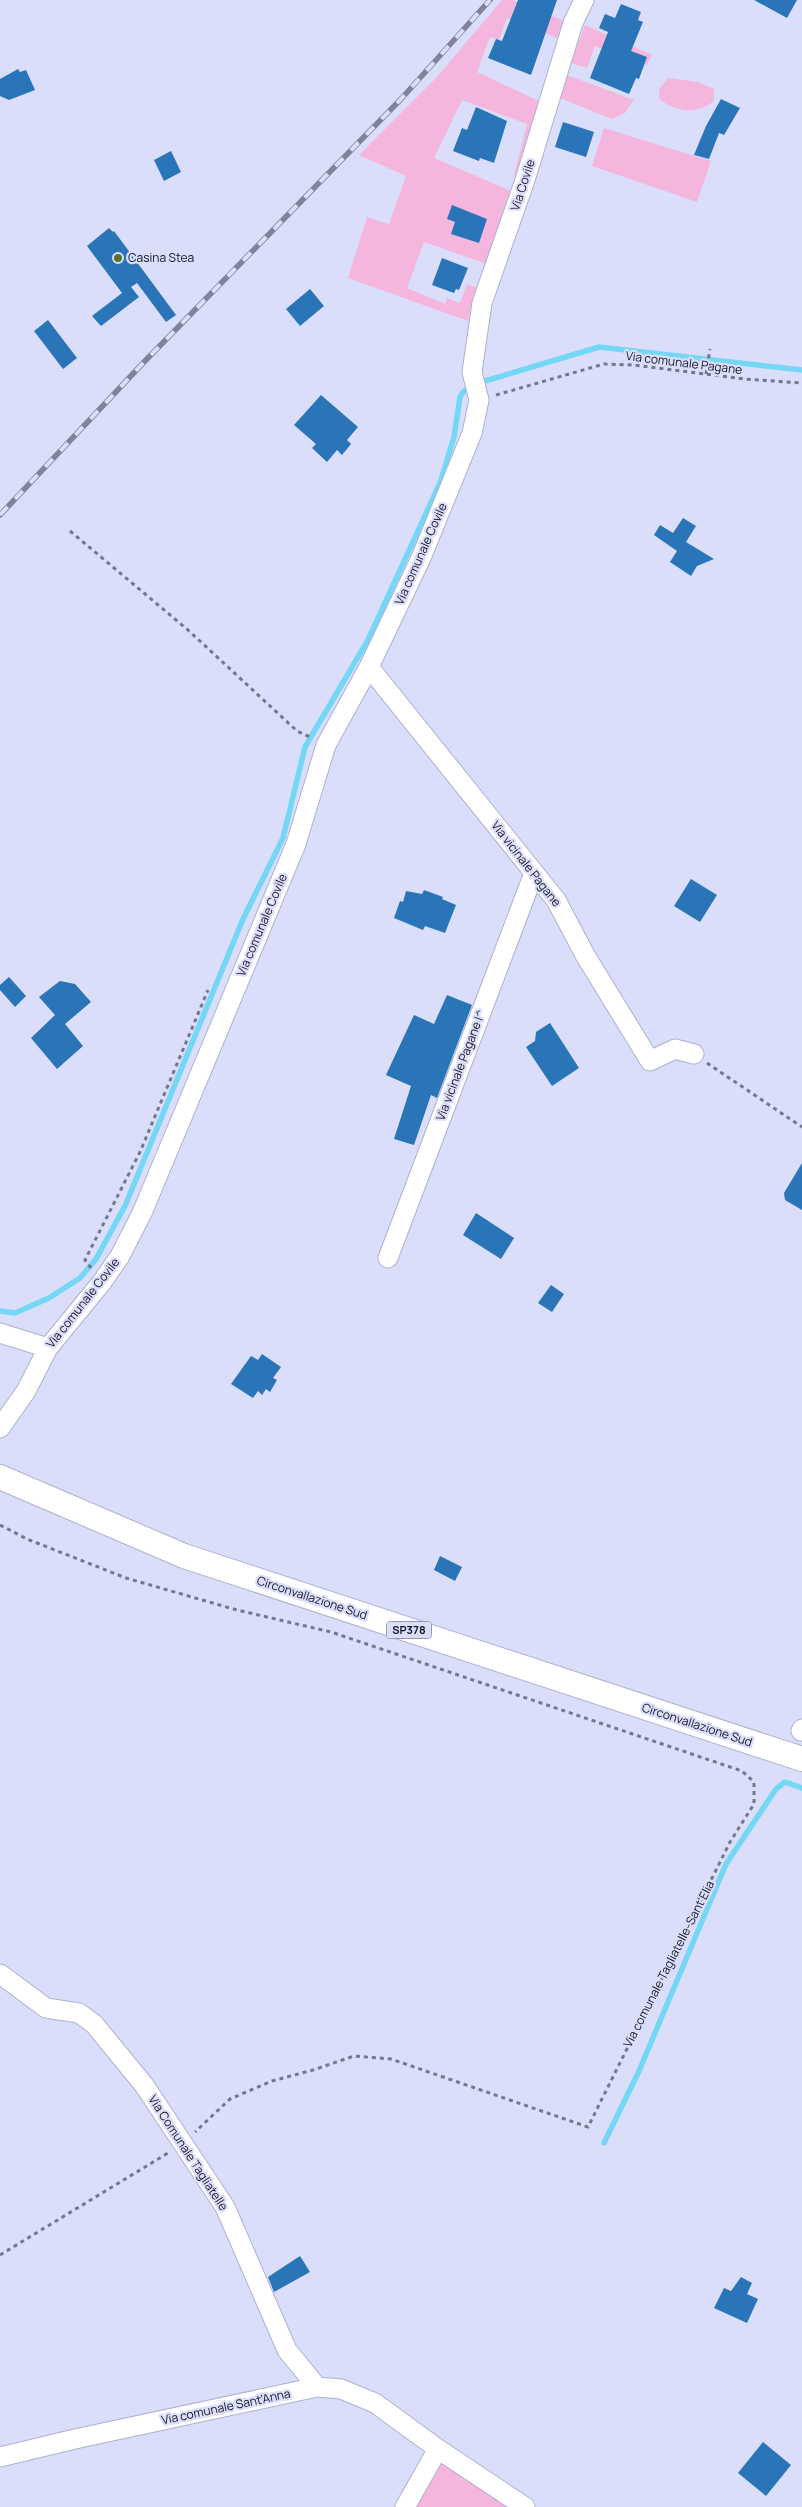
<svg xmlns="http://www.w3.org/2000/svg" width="802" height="2507" viewBox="0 0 802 2507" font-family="Manrope,sans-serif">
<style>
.green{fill:#f4b6dc}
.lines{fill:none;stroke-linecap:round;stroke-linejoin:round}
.stream{stroke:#73d7f5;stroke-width:5.5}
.building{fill:#2a74b8}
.minor-casing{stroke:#aeb1ce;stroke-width:21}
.major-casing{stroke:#aeb1ce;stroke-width:26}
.path{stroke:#75788b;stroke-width:3;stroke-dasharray:4 4;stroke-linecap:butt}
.minor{stroke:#fff;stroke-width:19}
.major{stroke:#fff;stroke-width:24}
.rail-casing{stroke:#818498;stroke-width:5.5}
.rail{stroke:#dadefb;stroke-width:4;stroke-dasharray:11;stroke-linecap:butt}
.poi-dot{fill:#587428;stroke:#dadefb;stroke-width:2}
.labels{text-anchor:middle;stroke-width:4.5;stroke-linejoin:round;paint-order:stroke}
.shield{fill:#dadefb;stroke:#525364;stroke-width:1}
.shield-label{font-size:11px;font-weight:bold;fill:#171823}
.street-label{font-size:12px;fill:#171823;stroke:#dadefb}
.poi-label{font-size:12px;fill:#171823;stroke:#dadefb;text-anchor:start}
</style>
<rect width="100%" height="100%" fill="#dadefb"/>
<path class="green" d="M502,0H512L567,22L557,38L507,18L499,40L490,37L477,72L539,101L518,175H514L527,124L462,100L434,158L511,191L487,264L424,242L407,288L445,304L447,298L460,303L467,284L478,288L468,321L348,278L367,217L389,224L406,176L359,155L437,77Z
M585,25L652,55L647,65L595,46L587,68L571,63Z
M567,75L634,100L625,113L612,119L560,98Z
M668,78L698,82L714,89V101C696,115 677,112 659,99V89Z
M604,128L711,161L697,202L592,166Z
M442,2459L512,2507H416Z"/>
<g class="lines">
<path class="stream" d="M0,1311L15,1313L49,1298L80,1278L96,1259L125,1206L243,919L283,838L305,747L368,640L440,483L454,437L460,397L464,391L485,381L599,347L802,370
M604,2143L639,2071L726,1864L776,1789L785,1782L802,1788"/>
</g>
<path class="building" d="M518,0H557L531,75L488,58L496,39L502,41Z
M754,0H797L787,18Z
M621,4L641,12L638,20L643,22L631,51L647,57L639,79L636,78L629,94L590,78L608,32L599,28L605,14L615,18Z
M18,69L20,72L26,70L35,90L9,100L0,96V79Z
M721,99L740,108L724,135L719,133L709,159L694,155L706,126Z
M476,107L507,121L494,163L480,158L479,161L453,151L462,128L467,130Z
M563,122L594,132L586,157L555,147Z
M171,151L181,172L164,181L154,160Z
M452,205L487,219L479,243L451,234L455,222L447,219Z
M109,228L113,232L114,231L176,315L166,322L137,283L131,287L139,297L101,326L92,316L122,293L87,246Z
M442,258L468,268L459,290L456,289L454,293L432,285Z
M310,289L324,306L300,326L286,309Z
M48,320L77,358L63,369L34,331Z
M321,395L358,427L347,440L351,444L342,455L337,450L327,462L312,448L316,444L294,425Z
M683,518L696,526L686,542L714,559L697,566L691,576L670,562L677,551L654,535L660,525L673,533Z
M691,879L717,895L700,922L674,906Z
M424,890L443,897L442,899L456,905L445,933L425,926L423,930L394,918L400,901L403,902L406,891L422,894Z
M9,977L26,996L15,1007L0,990V985Z
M60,981L75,984L91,1002L65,1024L83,1046L57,1069L31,1038L55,1015L39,997Z
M447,995L472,1005L437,1098L431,1095L414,1145L394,1139L411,1086L386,1075L414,1015L434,1024Z
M550,1023L579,1068L552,1086L526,1047L535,1041L536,1032Z
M802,1163V1210L785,1200L784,1193Z
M476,1213L514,1238L501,1259L463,1235Z
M551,1285L564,1294L552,1312L538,1303Z
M262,1354L281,1367L273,1378L277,1380L270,1392L266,1389L262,1395L258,1391L253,1398L231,1384L251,1356L258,1360Z
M440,1556L462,1567L455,1581L434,1570Z
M300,2256L310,2272L274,2292L268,2277Z
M741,2277L752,2283L747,2294L758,2299L747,2323L714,2308L724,2288L731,2291Z
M763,2442L791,2465L766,2496L738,2473Z"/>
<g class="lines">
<defs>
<path id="minor" d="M369,667L556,900L585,955L650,1061L675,1049L694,1054
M388,1258L534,873
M0,1333L48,1348
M0,1428L26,1391L48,1348L102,1282L120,1256L142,1213L296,844L326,745L369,667L421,558L472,433L479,400L472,372L482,303L525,180L573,23L584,0
M801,1731L802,1729
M0,1974L46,2008L79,2013L94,2024L144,2085L225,2207L287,2350L317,2387
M0,2457L75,2439L317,2387L341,2389L375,2403L438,2449
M405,2507L438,2449L525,2507"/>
<path id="major" d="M0,1477L184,1556L802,1759"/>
</defs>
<use href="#minor" class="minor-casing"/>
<use href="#major" class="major-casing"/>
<path class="path" d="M706,374L710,349
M496,395L604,364L633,365L744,379L802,383
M70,531L188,630L297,731L312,738
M707,1063L802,1127
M91,1268L85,1260L140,1152L208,990
M0,1525L27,1539L126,1578L237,1610L331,1632L742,1771L754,1782V1804L730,1842L588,2127L391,2059L354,2056L313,2070L272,2081L230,2099L195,2132
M0,2255L168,2153"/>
<use href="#minor" class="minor"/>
<use href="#major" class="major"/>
<defs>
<path id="rail" d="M0,515L145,361L402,98L490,0"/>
</defs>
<use href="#rail" class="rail-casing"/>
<use href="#rail" class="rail"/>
</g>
<circle class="poi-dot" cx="118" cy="258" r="5"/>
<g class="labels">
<rect class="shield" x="386.5" y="1621.5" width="45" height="17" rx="4"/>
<g class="shield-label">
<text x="409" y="1634">SP378</text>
</g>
<g class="street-label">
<text transform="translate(523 185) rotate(-72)" y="4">Via Covile</text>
<text transform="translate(684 363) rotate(7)" y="4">Via comunale Pagane</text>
<text transform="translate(421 554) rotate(-66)" y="4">Via comunale Covile</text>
<text transform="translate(526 864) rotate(52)" y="4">Via vicinale Pagane</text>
<text transform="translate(262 925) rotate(-67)" y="4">Via comunale Covile</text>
<text transform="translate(461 1065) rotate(-69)" y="4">Via vicinale Pagane I^</text>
<text transform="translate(83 1303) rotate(-52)" y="4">Via comunale Covile</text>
<text transform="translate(312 1598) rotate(18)" y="4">Circonvallazione Sud</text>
<text transform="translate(697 1725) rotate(18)" y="4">Circonvallazione Sud</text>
<text transform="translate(669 1964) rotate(-63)" y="4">Via comunale Tagliatelle-Sant'Elia</text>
<text transform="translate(188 2153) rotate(57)" y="4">Via Comunale Tagliatelle</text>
<text transform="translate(226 2407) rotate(-12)" y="4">Via comunale Sant'Anna</text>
</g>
<g class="poi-label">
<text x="128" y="262">Casina Stea</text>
</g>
</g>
</svg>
